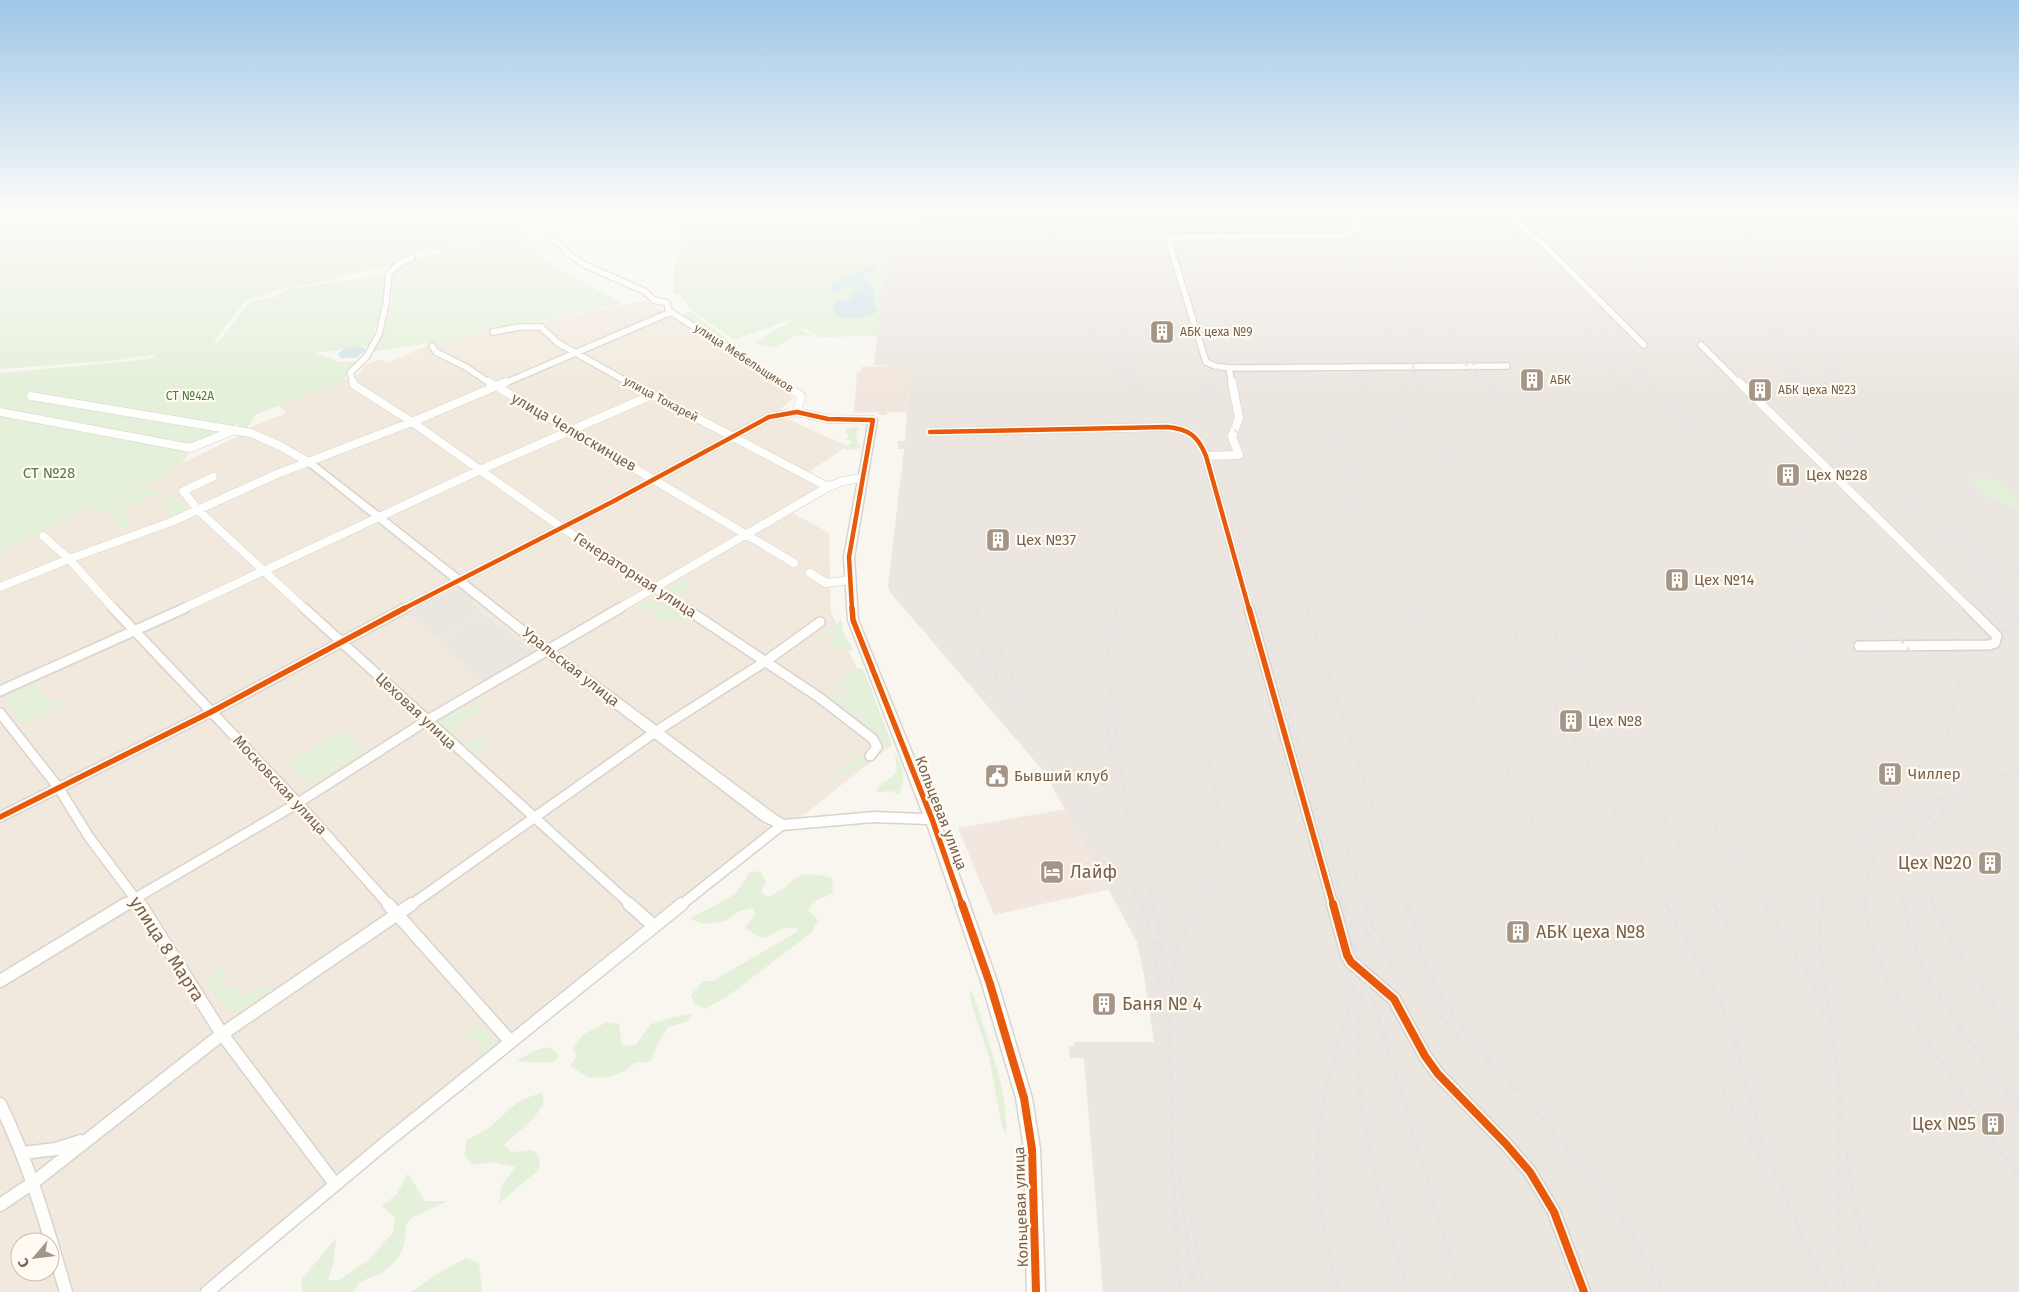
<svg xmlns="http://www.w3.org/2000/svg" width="2019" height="1292" viewBox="0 0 2019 1292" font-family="'Fira Sans',sans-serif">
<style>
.residential{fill:#f1e9dd;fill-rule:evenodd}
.commercial{fill:#f2e7de}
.industrial{fill:#ebe6e0}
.green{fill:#e4f0da}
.water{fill:#d0e4e9}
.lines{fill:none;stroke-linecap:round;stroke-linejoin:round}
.minor-far3-casing{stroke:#d8d3cd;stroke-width:8}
.minor-far2-casing{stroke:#d8d3cd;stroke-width:9}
.minor-far1-casing{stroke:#d8d3cd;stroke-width:12}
.minor-casing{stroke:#d8d3cd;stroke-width:15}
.tertiary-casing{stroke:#d8d3cd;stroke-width:3}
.primary-casing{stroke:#dad3cc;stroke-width:3}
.minor-far3{stroke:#fefefd;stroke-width:5.5}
.minor-far2{stroke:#fefefd;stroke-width:8}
.minor-far1{stroke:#fefefd;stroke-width:9}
.minor{stroke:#fefefd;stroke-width:12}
.tertiary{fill:#fefefd;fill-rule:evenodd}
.primary{fill:#f3efe7;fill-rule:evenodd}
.rail-far2{stroke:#e6e3e6;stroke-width:2;stroke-dasharray:5 3;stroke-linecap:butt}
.rail-far1{stroke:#e6e3e6;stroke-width:2.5;stroke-dasharray:8 5.5;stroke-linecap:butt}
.rail{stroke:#e6e3e6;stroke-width:4;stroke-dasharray:11 8;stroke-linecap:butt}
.cycleway-far2-casing{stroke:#fffbf2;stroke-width:7}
.cycleway-far1-casing{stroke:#fffbf2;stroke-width:9}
.cycleway-casing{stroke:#fffbf2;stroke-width:11}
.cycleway-far2{stroke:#e8590c;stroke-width:4.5}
.cycleway-far1{stroke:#e8590c;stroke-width:5.5}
.cycleway{stroke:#e8590c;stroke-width:8}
.labels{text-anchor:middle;stroke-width:4.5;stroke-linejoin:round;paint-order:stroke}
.far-poi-label{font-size:12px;fill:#78614e;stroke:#fffbf2;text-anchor:start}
.far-street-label{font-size:12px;fill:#78614e;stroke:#fffbf2}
.far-park-label{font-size:12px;fill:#517e45;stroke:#fffbf2}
.street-label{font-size:15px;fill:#78614e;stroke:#fffbf2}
.park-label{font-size:15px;fill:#517e45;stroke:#fffbf2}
.poi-label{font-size:15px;fill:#78614e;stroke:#fffbf2;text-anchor:start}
.near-poi-label{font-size:18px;fill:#78614e;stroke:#fffbf2;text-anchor:start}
.near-street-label{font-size:18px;fill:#78614e;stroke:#fffbf2}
</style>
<rect width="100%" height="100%" fill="#f8f6ef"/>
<path class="residential" d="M646,301L782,387L793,399L780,409L783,417L847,446L803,476L830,491L793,513L829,533L831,612L892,745L201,1292H0V551L238,436L253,426L287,413L277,405L358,375L365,365L381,359L387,363L435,342ZM20,1242H50V1272H20Z"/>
<path class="commercial" d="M911,364L907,412H887V415H879V412L854,413L857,372H860L861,367Z
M1066,809L1110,889L994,915L958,828Z"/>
<path class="industrial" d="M920,211H1981L2019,223V1292H1103L1084,1058H1070L1069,1046H1074V1042H1154L1144,975L1137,942L1045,773L891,593L888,587L904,449H898V441H905L911,365H874L885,268L892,244L913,234Z
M464,589L474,596L473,603L481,613L537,652L482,684L462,667L465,665L437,640L481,613L437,638L407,612L451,590Z"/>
<path class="green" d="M0,211H592V217L528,225L439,251L428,249L409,253L397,264L339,276L334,280L275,290L244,302L213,343L218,342L251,301L273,298L289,289L385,275L381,312L368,346L313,353L341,362L358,361L349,370L344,380L255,415L248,428L238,427V423L221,433L192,446L0,410V373L150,359L156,354L120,360L0,369Z
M693,211H920L913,234L892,245L885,268L878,336L819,337L798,325L804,331L812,335L795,336L773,348L754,343L763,339L765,336L789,323L790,320L734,340L690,309L679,293L677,295L673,293L674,264L676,265L685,223Z
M517,230L537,254L553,266L624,304L435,342L373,352L385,328L392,301L393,273L406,262Z
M687,312H691L719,333L737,349C724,345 720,338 710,330C702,324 687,322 683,313Z
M0,414L184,450L189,455L180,464L131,488L177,468L174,471L133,492L153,489V491L162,492L163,494L143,499L121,509L120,513L130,514L127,521L130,528L122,527C111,517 113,508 94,511L98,504L0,551Z
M858,426L856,439L861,447L857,449L845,450V447L853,442L846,439L850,435L845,433L846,429Z
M1974,479H1992L1998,482L2013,495L2015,502L2019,505V510L2009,509L2011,507C2005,501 1999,504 1993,500C1986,495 1983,488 1974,485Z
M175,496L188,510L186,513L163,521L172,513L166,507L160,505L166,500L163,497Z
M690,577L692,580L680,595L675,598L668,593V589L683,578Z
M653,601L675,610L688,621L685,623L672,619H657L654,609L651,608L637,612L636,609L644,603Z
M841,619L843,631L853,650L852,651L837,648L826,649L831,644L834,635L831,633H826L823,638L812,640C823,634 837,628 841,619Z
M861,668L864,671L891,741L883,747L878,745L863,725L862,711L850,716L845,713L844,707L832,701L831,698L836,694L848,695L849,690L845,686L838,687L852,669Z
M35,683L49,702L62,700L68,703L21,725L3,698Z
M483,700L484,706L462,721L458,729L453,731L440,729L437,724L445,715L454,710L467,709L476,703Z
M344,730L365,753L309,785L289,763Z
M468,738L485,742L487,745L479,753L472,754V751L465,745Z
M895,753C904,767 906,778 899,794L891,791L876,792C881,782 890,780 897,772Z
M866,754L867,756L861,765L834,781V777C842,767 852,756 866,754Z
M760,871L766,882L761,893L768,897C801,883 790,867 832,878L833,893L817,900L808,910L818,920L811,933L728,996L705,1009L694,1004L691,995L703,981H713L798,931L796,928H784L765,938L757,936L745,927L756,914L752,908L740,911L725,921L704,924L689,919C712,905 738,901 748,873Z
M220,966L226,968V979L221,988L225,989L238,984L241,988L238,994L239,997L269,986L272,989L271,993L250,1011L234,1014L236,1009L229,1011C221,1004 216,1003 214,992L206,989L203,985Z
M969,988L975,999C988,1042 1008,1089 1006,1133L1002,1126L989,1057L972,1006Z
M694,1014L687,1022L668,1027L659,1041L651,1061L635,1063L625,1071L610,1077L589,1078L570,1066L577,1055L572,1048L584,1034L607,1022L619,1024L622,1046L636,1045L651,1024L674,1017Z
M477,1025L482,1027L495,1042L492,1046L494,1050L475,1065C477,1053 485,1053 480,1040L471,1039L468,1033L472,1027Z
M547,1047L555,1051L559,1057C551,1067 532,1060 520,1062L518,1060L536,1050Z
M542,1092L544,1104L533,1119L504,1145L511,1152L533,1150L539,1157L540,1169L499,1203L501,1187L515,1167L493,1162L472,1165L464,1155L467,1139C492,1130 497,1119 516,1104C523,1098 534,1096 542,1092Z
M407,1174C415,1181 418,1192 425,1201H448L413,1217L406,1224C405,1248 402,1260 381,1273C368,1280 362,1277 353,1292H302L301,1280L336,1238L334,1261L328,1280H339L366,1262L393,1233L395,1217L382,1206L397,1194Z
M466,1258L479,1263L482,1292H411L437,1274Z"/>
<path class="water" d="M874,265L876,268L865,274L864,278C879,293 870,295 877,312C865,320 851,318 836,316L833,308L835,302L850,299V294L860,288H846L834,292L830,290L831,284L854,273L861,272V270Z
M362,347L365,349V351L356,358H341L338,354L346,348Z"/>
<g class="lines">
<defs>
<path id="minor-far3" d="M1350,211L1359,228L1341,236L1179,237L1168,239L1206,362L1215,366L1229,368L1507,366
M1506,211L1517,223L1542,243L1644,345
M550,239L564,247L567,253L585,265L644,291L654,300L667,303L668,309L671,312L782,384
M493,332L519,327H541L558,343L631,384
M1701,345L1740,384
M432,346L436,352L466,367L491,384
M1229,368L1232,384
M354,384L350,373L367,356L379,334L386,304L389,273L400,263L412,258
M503,384L671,312"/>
<path id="minor-far2" d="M353,382L354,385L412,422L561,527L687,609
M489,382L794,563
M629,382L828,487
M780,382L801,396L797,412
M1739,382L1970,609
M31,396L251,433L280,446L310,463
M0,412L190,448L232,431
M930,432L1167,427C1189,429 1198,436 1206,456L1249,609
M1206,456L1239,455L1232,437L1239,418L1232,382
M213,477L183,491L198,510L305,609
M43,536L69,559L114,609
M810,573L826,583L850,580
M0,587L69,559L171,522L277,474L412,422L506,382
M182,609L480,470L652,395
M403,609L612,502L769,417L797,412L828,419L873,420
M618,609L828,487L843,481L862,478"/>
<path id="minor-far1" d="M113,608L298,803L389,905
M304,608L631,905
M685,608L820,698L873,739L877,747L870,756
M1249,608L1333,905
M1859,646L1989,645L1995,643L1997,636L1969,608
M0,691L185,608
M0,713L58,787L89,837L140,905
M0,817L211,712L405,608
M124,905L298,803L426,721L620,608
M411,905L655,732L766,661L820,622
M681,905L782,825"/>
<path id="minor" d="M140,904L222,1034L335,1184
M388,904L510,1041
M629,904L654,926
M1333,904L1347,955L1351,962L1394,999L1425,1056L1438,1074L1505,1143L1530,1172L1554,1212L1584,1292
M0,981L126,904
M0,1104C30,1165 47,1227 66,1292
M23,1153L56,1149L81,1141
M0,1205L34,1182L222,1034L412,904
M207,1292L384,1144L682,904"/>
<path id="tertiary" d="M1985,211H1993L2019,218V222Z
M873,417L877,420L854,557L858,620L939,819L998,984L1032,1098L1040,1149L1045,1292H1027L1024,1149L1016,1098L982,984L927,824L874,822L782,830L763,821L544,654L305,463L310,460L313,461L552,648L773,813L784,820L874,812L923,814L848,620L844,557L869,420Z"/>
<path id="primary" d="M2013,211H2019V215Z"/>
</defs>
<use href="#minor-far3" class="minor-far3-casing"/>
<use href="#minor-far2" class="minor-far2-casing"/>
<use href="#minor-far1" class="minor-far1-casing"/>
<use href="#minor" class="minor-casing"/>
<use href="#tertiary" class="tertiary-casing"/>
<use href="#primary" class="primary-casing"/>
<use href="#minor-far3" class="minor-far3"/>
<use href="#minor-far2" class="minor-far2"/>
<use href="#minor-far1" class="minor-far1"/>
<use href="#minor" class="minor"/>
<use href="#tertiary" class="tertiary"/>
<use href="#primary" class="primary"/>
<path class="rail-far2" d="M1048,211L1056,266L1086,306
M1073,211L1094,334L1132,386
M1098,211L1160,498C1161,511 1162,525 1158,537C1150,564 1128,584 1117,609
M1190,211L1179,224L1178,235L1220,360L1214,388L1217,400
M1332,211L1326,221L1330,236L1401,354
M1343,211L1339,220L1342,228L1378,287L1398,311L1410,330L1415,346L1413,369L1417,385L1453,449L1470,489L1541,609
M1486,211L1522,247
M1523,211L1517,223L1518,237L1571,292
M1609,211L1656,315
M1630,211L1642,233
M1648,211L1661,234
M1707,211L1713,219
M1717,211L1728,245L1775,324L1786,361L1807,399L1918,513L1966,583L1988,609
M1731,211L1924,512
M1717,221L1716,236L1718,244L1778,347
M1220,232L1314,211
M1185,233L1193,220L1202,211
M1404,262L1465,349L1477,370
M1566,287L1581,310L1589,343L1621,381L1625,390L1627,402L1625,426L1632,444L1769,609
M1585,306L1613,346L1856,609
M1411,328L1425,340L1468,366L1507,403L1654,609
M1356,375L1376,402L1433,444L1458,470
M1204,382L1215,402
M1402,386L1432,439
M1666,392L1695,423
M1211,397C1223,418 1240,434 1253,454L1306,609
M1315,403L1331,442
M1392,418L1409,442
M1240,430C1274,455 1320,467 1349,499C1378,531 1382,577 1410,609
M1329,435L1361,484L1413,598
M1277,457L1292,477L1307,517
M1229,461L1241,546L1259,609
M1339,461L1358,504
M1437,493L1502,609
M1923,502L2000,609
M993,503L997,609
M973,504L977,609
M1954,521L1986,552L2019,575
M1788,523L1871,609
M1946,527L2019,590
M1535,542L1578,609
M1972,562L2019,607
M1999,598L2009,609
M951,609L949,601L951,505
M1132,609L1153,570L1160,550"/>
<path class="rail-far1" d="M950,608L964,640L988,673
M976,608L978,635L984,655L1062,784L1117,857L1142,905
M997,608L999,646L1028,717
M1118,608C1100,652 1112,701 1118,746C1122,774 1125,802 1131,830
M1259,608L1344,905
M1306,608L1407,905
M1409,608L1439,638L1456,663L1535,827
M1501,608L1666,905
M1540,608L1715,905
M1577,608L1765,905
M1653,608L1721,703
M1768,608L1849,706
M1855,608L1860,614
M1870,608L1935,677L1945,700L1949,736
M1987,608L2014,640
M1999,608L2013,628
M2008,608L2019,620
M1115,642L1133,608
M1953,713L1961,666
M1107,715L1112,757
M1209,759C1219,802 1224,841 1209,883
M1882,821C1908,793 1939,768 1950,730
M1129,823L1155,905
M1342,835L1365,905
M1199,905C1229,856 1272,814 1285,756C1288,746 1287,733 1287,722
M1821,905C1863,806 1934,808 2019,768
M1865,905C1864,857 1887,835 1924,809
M1904,905C1896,844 1914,822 1965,794
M1933,905C1925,885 1920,858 1928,836C1931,827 1940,818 1945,810"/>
<path class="rail" d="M1142,904L1153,941L1164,1015
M1154,904L1160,939L1161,956
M1344,904L1461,1292
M1364,904L1375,930L1393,958
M1407,904C1414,927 1421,951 1430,973C1456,1029 1501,1074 1542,1119
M1665,904L1720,1002L1732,1030L1763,1146L1802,1236
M1714,904L1730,931
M1765,904L1810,979L1825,1017
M1822,904L1819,939L1840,1094L1837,1243L1846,1292
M1865,904L1870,935L1890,987L2019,1178
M1904,904C1913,978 1977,1049 2019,1108
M1933,904C1954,954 1986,995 2019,1038
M1353,914C1386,967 1434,1009 1477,1054
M1362,973C1363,1004 1356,1034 1358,1065C1362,1142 1387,1218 1408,1292
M1720,1084L1764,1166
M1537,1114C1588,1168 1630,1226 1664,1292
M1846,1149L1858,1223L1881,1292
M1179,1174L1194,1292
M1190,1217L1206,1292
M1799,1229L1830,1292
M1180,1292L1173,1181L1169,996L1176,953L1188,924L1200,904
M1338,1292C1326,1238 1312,1185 1319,1129C1324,1081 1343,1035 1353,988L1355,975L1354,949"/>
<defs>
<path id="cycleway-far2" d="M930,432L1167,427C1189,429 1198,436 1206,456L1249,609
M403,609L612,502L769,417L797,412L828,419L873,420L849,557L852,609"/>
<path id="cycleway-far1" d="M852,608L853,620L932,819L962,905
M1249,608L1333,905
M0,817L211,712L405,608"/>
<path id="cycleway" d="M962,904L990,984L1024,1098L1032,1149L1036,1292
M1333,904L1347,955L1351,962L1394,999L1425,1056L1438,1074L1505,1143L1530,1172L1554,1212L1584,1292"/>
</defs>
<use href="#cycleway-far2" class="cycleway-far2-casing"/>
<use href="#cycleway-far1" class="cycleway-far1-casing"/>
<use href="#cycleway" class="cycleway-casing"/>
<use href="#cycleway-far2" class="cycleway-far2"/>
<use href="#cycleway-far1" class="cycleway-far1"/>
<use href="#cycleway" class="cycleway"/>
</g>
<linearGradient id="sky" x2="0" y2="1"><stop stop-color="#9ec7e8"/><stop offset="0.54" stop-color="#fcfbf8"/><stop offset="1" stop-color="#fcfbf8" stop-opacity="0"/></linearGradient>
<rect width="2019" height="391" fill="url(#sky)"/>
<defs>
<symbol id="building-square" viewBox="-11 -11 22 22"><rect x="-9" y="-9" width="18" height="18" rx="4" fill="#a59586" stroke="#fffbf2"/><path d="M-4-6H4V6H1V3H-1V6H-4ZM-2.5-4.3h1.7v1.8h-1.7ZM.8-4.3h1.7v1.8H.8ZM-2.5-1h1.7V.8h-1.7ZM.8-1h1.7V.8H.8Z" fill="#fff"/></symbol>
<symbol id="civic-square" viewBox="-11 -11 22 22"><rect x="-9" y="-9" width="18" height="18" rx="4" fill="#a59586" stroke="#fffbf2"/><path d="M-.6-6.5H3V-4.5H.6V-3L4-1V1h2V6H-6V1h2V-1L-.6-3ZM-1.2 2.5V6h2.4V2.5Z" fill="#fff"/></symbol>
<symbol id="hotel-square" viewBox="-11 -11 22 22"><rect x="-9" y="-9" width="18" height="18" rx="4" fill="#a59586" stroke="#fffbf2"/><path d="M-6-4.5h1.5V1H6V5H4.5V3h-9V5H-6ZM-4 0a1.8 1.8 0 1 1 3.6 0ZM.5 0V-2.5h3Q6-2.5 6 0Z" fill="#fff"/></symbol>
</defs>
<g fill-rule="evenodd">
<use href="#building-square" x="1148" y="318" width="28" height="28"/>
<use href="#building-square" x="1518" y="366" width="28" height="28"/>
<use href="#building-square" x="1746" y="376" width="28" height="28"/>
<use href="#building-square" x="1774" y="461" width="28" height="28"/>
<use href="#building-square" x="984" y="526" width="28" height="28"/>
<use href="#building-square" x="1663" y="566" width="28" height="28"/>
<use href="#building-square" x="1557" y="707" width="28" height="28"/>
<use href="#building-square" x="1876" y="760" width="28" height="28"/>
<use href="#civic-square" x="983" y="762" width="28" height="28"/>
<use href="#building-square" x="1976" y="849" width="28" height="28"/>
<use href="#hotel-square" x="1038" y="858" width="28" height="28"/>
<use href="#building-square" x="1504" y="918" width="28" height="28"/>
<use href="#building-square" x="1090" y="990" width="28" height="28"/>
<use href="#building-square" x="1979" y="1110" width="28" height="28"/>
</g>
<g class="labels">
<g class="far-poi-label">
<text x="1180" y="336">АБК цеха №9</text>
<text x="1550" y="384">АБК</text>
<text x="1778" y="394">АБК цеха №23</text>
</g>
<g class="far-street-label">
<text transform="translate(744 358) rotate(33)" y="4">улица Мебельщиков</text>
<text transform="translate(661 399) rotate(28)" y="4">улица Токарей</text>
</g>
<g class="far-park-label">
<text x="190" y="400">СТ №42А</text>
</g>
<g class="street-label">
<text transform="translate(574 432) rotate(30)" y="5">улица Челюскинцев</text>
<text transform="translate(635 575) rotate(33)" y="5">Генераторная улица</text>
<text transform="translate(571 667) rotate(38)" y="5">Уральская улица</text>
<text transform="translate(416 711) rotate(43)" y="5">Цеховая улица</text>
<text transform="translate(280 785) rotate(47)" y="5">Московская улица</text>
<text transform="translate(941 813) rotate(69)" y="5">Кольцевая улица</text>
<text transform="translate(1021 1207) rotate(-92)" y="5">Кольцевая улица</text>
</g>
<g class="park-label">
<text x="49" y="478">СТ №28</text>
</g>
<g class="poi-label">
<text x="1806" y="480">Цех №28</text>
<text x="1016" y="545">Цех №37</text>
<text x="1694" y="585">Цех №14</text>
<text x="1588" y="726">Цех №8</text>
<text x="1908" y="779">Чиллер</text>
<text x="1014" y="781">Бывший клуб</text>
</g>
<g class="near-poi-label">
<text x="1972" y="869" text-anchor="end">Цех №20</text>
<text x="1070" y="878">Лайф</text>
<text x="1536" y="938">АБК цеха №8</text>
<text x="1122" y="1010">Баня № 4</text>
<text x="1976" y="1130" text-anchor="end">Цех №5</text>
</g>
<g class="near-street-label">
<text transform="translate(167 949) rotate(57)" y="6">улица 8 Марта</text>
</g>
</g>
<g transform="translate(35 1257) rotate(242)"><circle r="24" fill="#fffbf2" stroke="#c9bdb0"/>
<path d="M0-4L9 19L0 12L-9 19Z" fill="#a59586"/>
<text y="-8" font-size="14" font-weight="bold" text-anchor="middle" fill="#78614e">С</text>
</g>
</svg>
